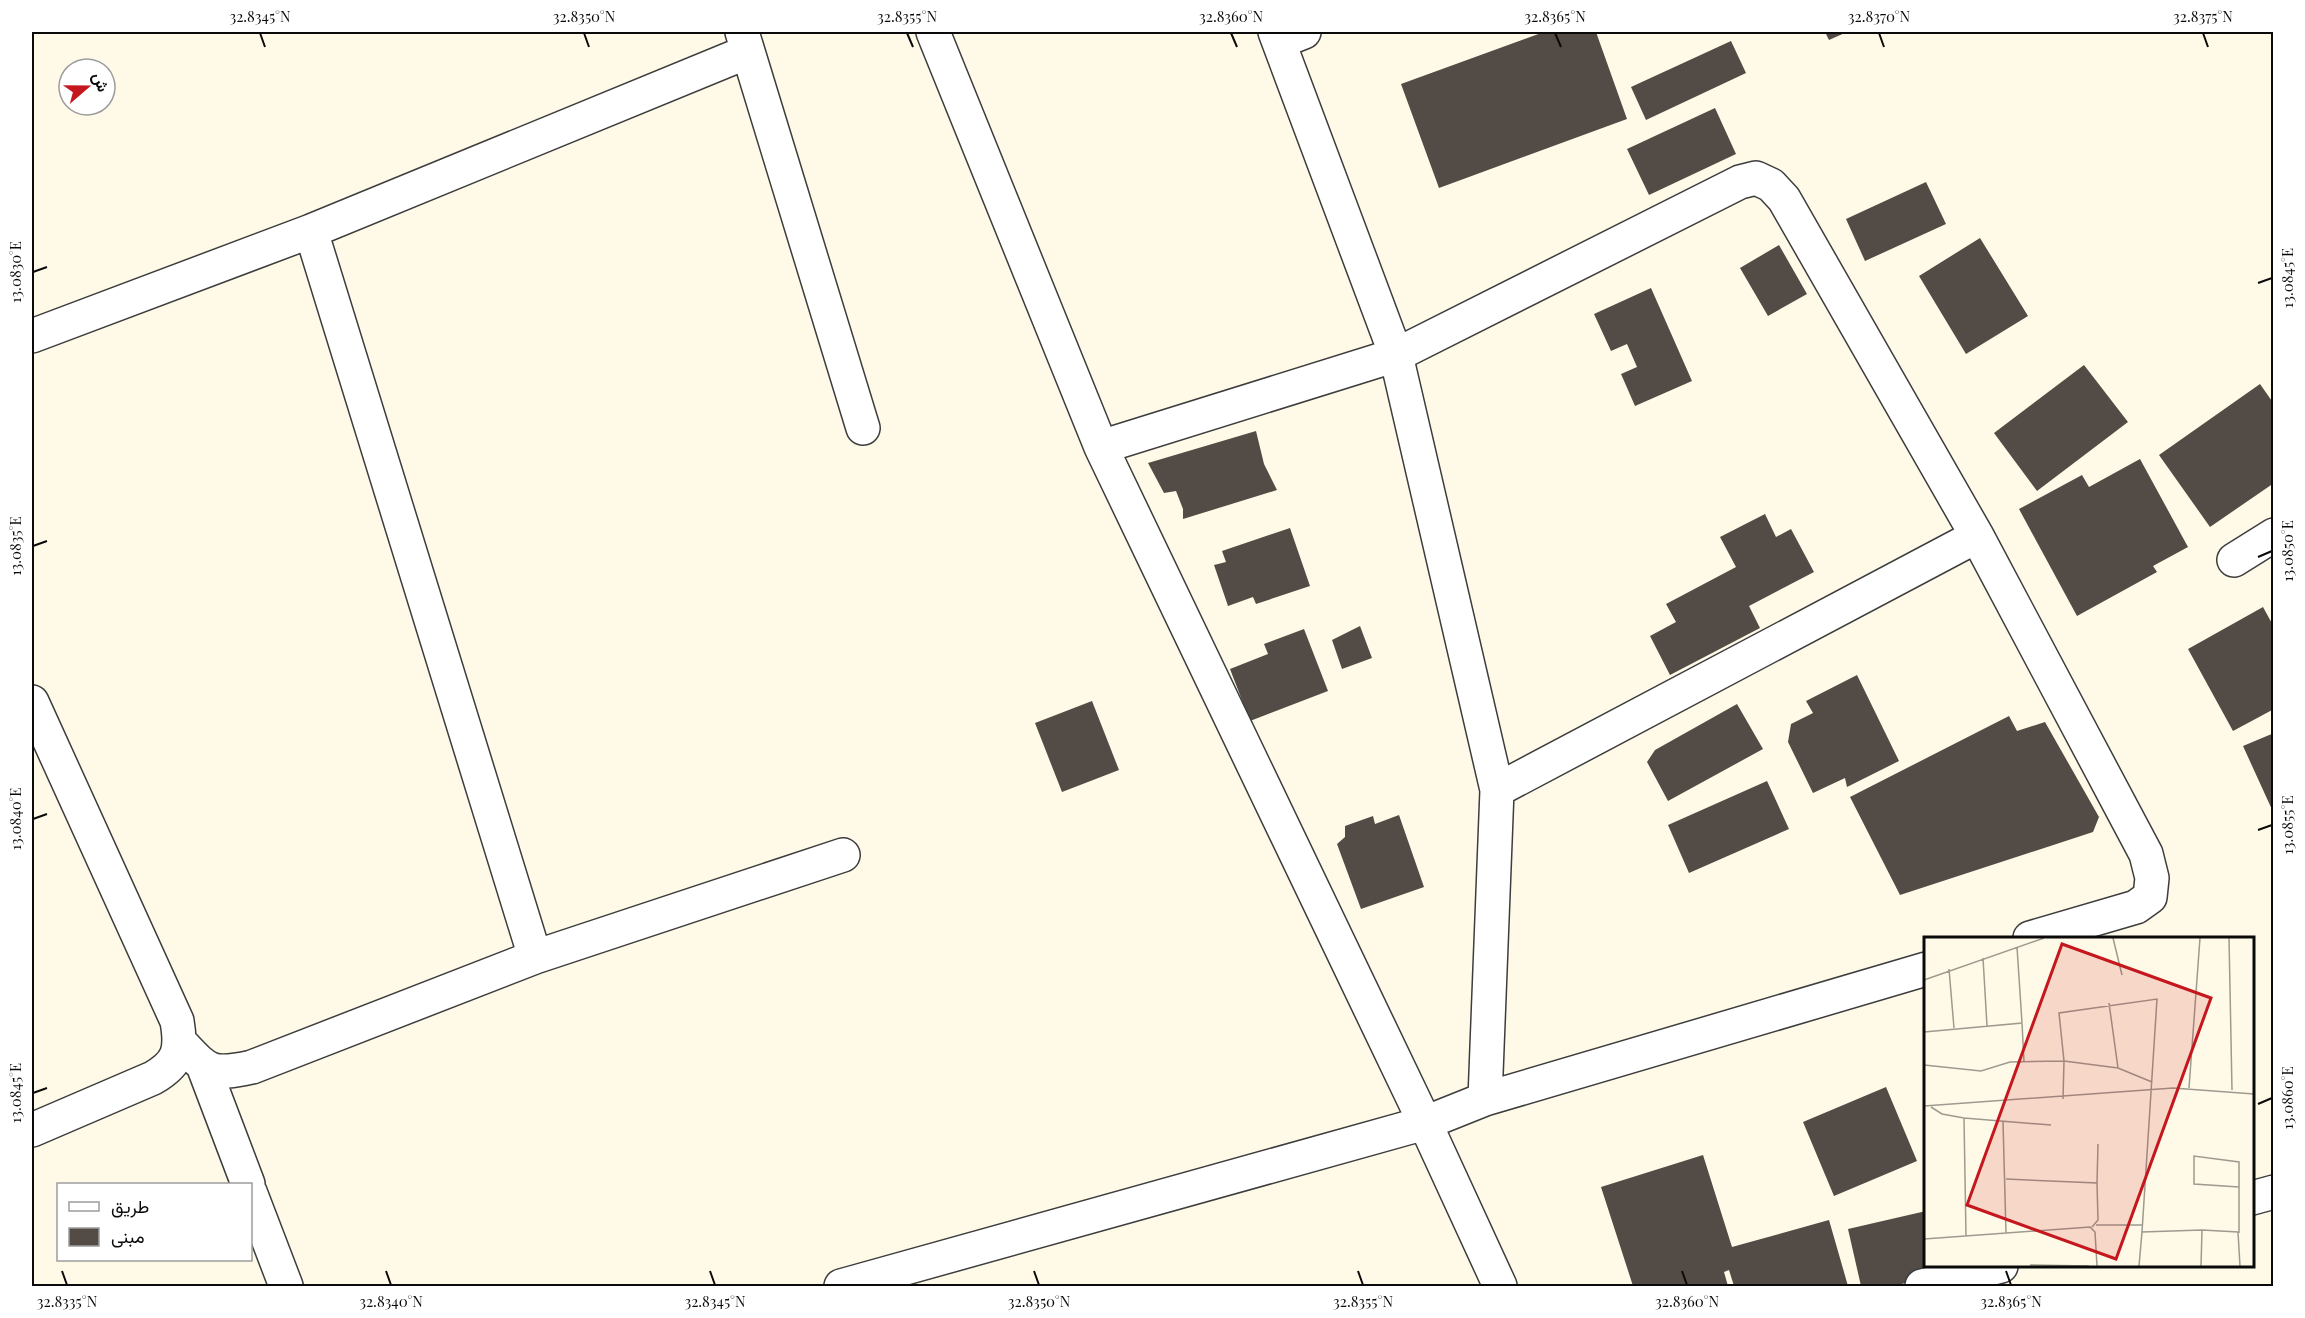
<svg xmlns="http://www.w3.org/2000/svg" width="2305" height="1318" viewBox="0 0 2305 1318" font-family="'Playfair Display',Vazirmatn,serif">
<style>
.building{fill:#534b45}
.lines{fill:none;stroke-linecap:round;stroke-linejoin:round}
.street-casing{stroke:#3d3d3d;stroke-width:36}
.street{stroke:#fff;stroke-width:33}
.ticks{fill:none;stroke:#0a0a0a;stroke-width:2}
.inset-road{fill:none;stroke:#9d9a8f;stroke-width:1.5}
.view{fill:#c5171e;fill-opacity:0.15;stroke:#c5171e;stroke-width:3}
.inset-edge{fill:none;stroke:#0a0a0a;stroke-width:3}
.neatline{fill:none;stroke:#0a0a0a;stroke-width:2}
.ticks-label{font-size:15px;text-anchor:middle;fill:#0a0a0a}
</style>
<rect width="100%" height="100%" fill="#fffae7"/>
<path class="building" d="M1544,32H1596L1627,119L1439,188L1401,84Z
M1825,32H1847L1829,40Z
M1731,41L1746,73L1646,120L1631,87Z
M1715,108L1736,154L1649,195L1627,149Z
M1926,182L1946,224L1865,261L1846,219Z
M1980,238L2028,316L1966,354L1919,276Z
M1779,245L1807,294L1768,316L1740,268Z
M1651,288L1692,381L1635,406L1621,374L1637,367L1627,344L1611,351L1594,314Z
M2084,365L2128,422L2037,491L1994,433Z
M2260,384L2274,404V483L2210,527L2159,455Z
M1256,431L1264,464L1277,490L1183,519V509L1176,491L1164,493L1148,463Z
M2140,459L2188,547L2153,566L2157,572L2077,616L2019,509L2082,475L2089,487Z
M1765,514L1776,537L1791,529L1814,572L1749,606L1760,628L1670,675L1650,636L1676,622L1666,604L1736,567L1720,537Z
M1290,528L1310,586L1256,604L1253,597L1228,606L1214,565L1226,562L1222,551Z
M2263,607L2274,627V709L2233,731L2188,649Z
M1360,626L1372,658L1342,669L1332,640Z
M1304,629L1328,691L1250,721L1230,669L1268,654L1264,644Z
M1857,675L1899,761L1847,787L1845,778L1813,793L1788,742L1791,724L1813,713L1806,701Z
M1092,701L1119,770L1062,792L1035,723Z
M1737,704L1763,749L1668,801L1647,762L1655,750Z
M2009,716L2017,731L2045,722L2099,817L2093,832L1900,895L1850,797Z
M2274,733V814L2243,746Z
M1767,781L1789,829L1689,873L1668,825Z
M1399,815L1424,887L1361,909L1337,844L1345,837V826L1373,816L1375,824Z
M1886,1087L1917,1161L1834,1196L1803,1122Z
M1703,1155L1732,1247L1829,1220L1848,1286H1734L1729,1270L1724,1272L1728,1286H1633L1601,1187Z
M1926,1211V1266H1959L1960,1269L1894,1286H1861L1848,1229Z"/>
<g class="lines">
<defs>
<path id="street" d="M742,32L863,428
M933,32L1101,447L1425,1123L1500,1286
M1275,32L1396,355L1497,790L1485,1099
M1279,42L1304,32
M32,336L311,231L747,52
M1101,447L1396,355L1740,182L1756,178L1771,185L1784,199L1977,536L2146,854L2152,878L2150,897L2136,907L2030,938
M2234,560L2274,535
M32,702L177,1021C182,1050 179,1063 153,1078L32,1130
M1497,790L1977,536
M535,957L843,855
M181,1043C208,1072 211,1076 252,1067L535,957L311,231
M204,1068L248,1184
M250,1192L286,1286
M2252,1198L2274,1192
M841,1286L1425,1123L1485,1099L1926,969
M1922,1286L2001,1266"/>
</defs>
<use href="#street" class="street-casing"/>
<use href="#street" class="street"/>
</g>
<path class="ticks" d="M260,33L265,47M584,33L589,47M907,33L913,47M1231,33L1237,47M1555,33L1561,47M1879,33L1884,47M2203,33L2208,47M33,272L47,267M2258,283L2272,278M33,546L47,541M2258,557L2272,551M33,819L47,814M2258,830L2272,825M33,1093L47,1088M2258,1104L2272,1098M62,1271L67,1285M386,1271L391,1285M710,1271L715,1285M1034,1271L1039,1285M1358,1271L1363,1285M1682,1271L1687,1285M2006,1271L2011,1285"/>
<g transform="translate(1924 937)">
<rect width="330" height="330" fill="#fffae7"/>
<path class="inset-road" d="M189,1L198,38M305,1L308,153M59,21L63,89M25,32L30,91M0,43L120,1M185,66L194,131M98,86L100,125M0,95L98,86L93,10M0,128L57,134L86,125L140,124L194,131L228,145M265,151L276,1M139,162L140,124L135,76L233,62L218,295M0,169L249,151L330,157M7,170L18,177L40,181L127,188M40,181L42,299M79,185L82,296M82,242L173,246L174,283L168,290M173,246L174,207M172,288H218M315,296V225L270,219V247L315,250M0,302L166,290L171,295L173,329M106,328L165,329M215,329L218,295L278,293L314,295L316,329M277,329L278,293"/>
<path class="view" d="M138,7L287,61L192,322L43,268Z"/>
<rect width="330" height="330" class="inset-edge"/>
</g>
<rect width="2305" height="1318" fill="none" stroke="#ffffff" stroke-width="66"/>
<rect x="57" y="1183" width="195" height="78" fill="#ffffff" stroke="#9d9d9d" stroke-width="1.5"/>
<rect x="69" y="1202" width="30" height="9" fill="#ffffff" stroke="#9d9d9d" stroke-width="1.5"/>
<text x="111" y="1213" font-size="18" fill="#0a0a0a">طريق</text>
<rect x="69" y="1228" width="30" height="18" fill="#534b45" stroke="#9d9d9d" stroke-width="1.5"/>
<text x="111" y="1243" font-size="18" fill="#0a0a0a">مبنى</text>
<g transform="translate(87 87) rotate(70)"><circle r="28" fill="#ffffff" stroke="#9d9d9d" stroke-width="1.5"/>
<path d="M0-4.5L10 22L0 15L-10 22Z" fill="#c5171e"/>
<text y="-9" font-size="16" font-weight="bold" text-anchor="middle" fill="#0a0a0a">ش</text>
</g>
<rect x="33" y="33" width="2239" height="1252" class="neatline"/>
<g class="ticks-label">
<text x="260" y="22">32.8345°N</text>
<text x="584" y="22">32.8350°N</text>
<text x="907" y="22">32.8355°N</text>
<text x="1231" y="22">32.8360°N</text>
<text x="1555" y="22">32.8365°N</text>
<text x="1879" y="22">32.8370°N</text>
<text x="2203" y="22">32.8375°N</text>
<text transform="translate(16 272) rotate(-90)" y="5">13.0830°E</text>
<text transform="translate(2288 278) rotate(-90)" y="5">13.0845°E</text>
<text transform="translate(16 546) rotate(-90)" y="5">13.0835°E</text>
<text transform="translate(2288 551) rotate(-90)" y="5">13.0850°E</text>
<text transform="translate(16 819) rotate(-90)" y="5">13.0840°E</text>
<text transform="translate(2288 825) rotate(-90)" y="5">13.0855°E</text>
<text transform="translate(16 1093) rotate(-90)" y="5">13.0845°E</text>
<text transform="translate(2288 1098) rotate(-90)" y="5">13.0860°E</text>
<text x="67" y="1307">32.8335°N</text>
<text x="391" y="1307">32.8340°N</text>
<text x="715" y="1307">32.8345°N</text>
<text x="1039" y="1307">32.8350°N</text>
<text x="1363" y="1307">32.8355°N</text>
<text x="1687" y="1307">32.8360°N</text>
<text x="2011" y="1307">32.8365°N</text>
</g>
</svg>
